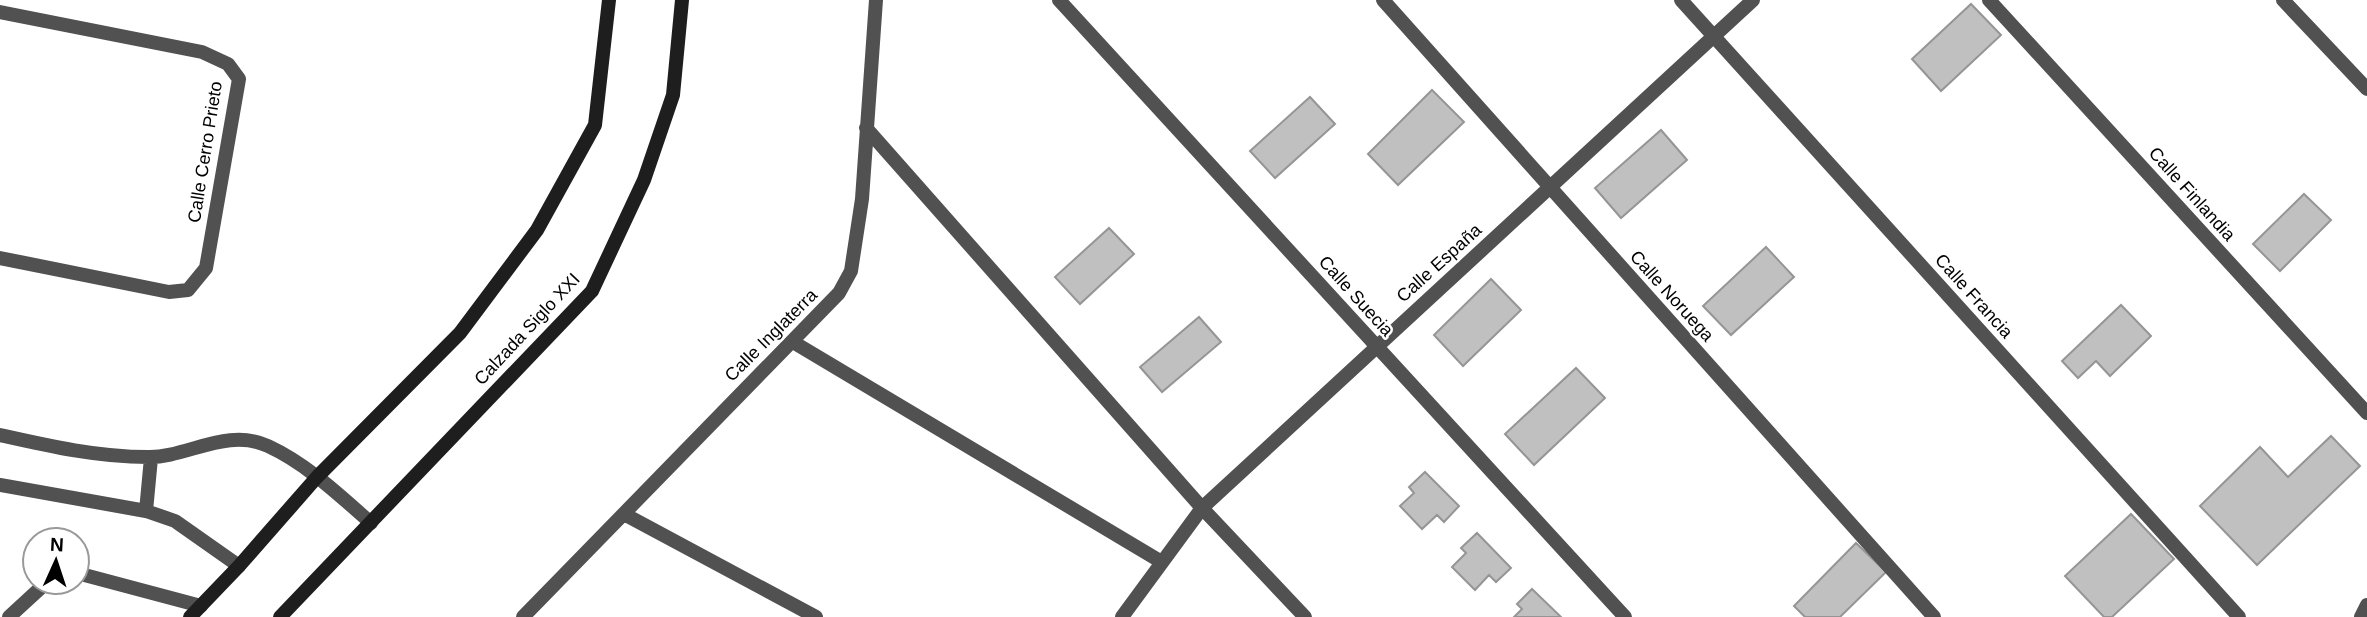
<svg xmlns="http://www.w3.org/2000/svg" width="2367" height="617" viewBox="0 0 2367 617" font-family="Arial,sans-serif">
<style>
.building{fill:#c0c0c0;stroke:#959595;stroke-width:2}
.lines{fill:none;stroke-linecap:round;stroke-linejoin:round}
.lane{stroke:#515151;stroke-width:14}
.street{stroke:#515151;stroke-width:14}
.secondary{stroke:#1e1e1e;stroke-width:14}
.labels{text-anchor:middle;stroke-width:5;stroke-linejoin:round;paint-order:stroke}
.street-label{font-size:18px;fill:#000;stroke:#fff}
</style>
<rect width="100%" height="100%" fill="#fff"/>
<path class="building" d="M1971,4L2001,35L1941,91L1912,59Z
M1432,90L1464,122L1398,185L1368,154Z
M1310,97L1335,124L1275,178L1250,151Z
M1661,130L1687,160L1621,218L1595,188Z
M2304,194L2331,220L2280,271L2253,244Z
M1109,228L1134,254L1080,304L1055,277Z
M1766,247L1794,277L1731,335L1703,306Z
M1491,279L1521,310L1463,366L1434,335Z
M2121,305L2151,336L2110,376L2096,361L2078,378L2062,361Z
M1199,317L1221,342L1162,392L1140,367Z
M1576,368L1605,398L1534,465L1505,434Z
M2331,436L2360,466L2257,565L2200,506L2260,447L2288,477Z
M1425,472L1459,506L1444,522L1437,515L1422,529L1400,506L1414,493L1409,487Z
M2131,514L2174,559L2112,617H2104L2065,576Z
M1477,533L1511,568L1496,582L1489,575L1475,590L1452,567L1466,553L1461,548Z
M1856,543L1886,572L1840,617H1805L1794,606Z
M1532,589L1561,617H1514L1522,609L1517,604Z"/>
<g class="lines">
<path class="lane" d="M77,573L201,606
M9,617L47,582"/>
<path class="street" d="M1059,0L1625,617
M1383,0L1934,617
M1681,0L2239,617
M1989,0L2367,413
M2283,0L2367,89
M0,12L202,52L228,64L239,79L206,268L188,290L169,292L0,258
M866,128L1202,508L1305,617
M793,342L1160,561
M0,435C49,446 97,457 148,457C186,458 227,427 268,446C307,464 339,495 371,523
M0,485L146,511L175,521L239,566
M146,511L151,458
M624,514L816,617
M523,617L839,293L851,271L862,199L876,0
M1122,617L1202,508L1753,0
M2361,617L2367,605"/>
<path class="secondary" d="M190,617L239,566L317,477L460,333L537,230L595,125L609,0
M280,617L592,291L644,180L673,95L682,0"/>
</g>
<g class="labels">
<g class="street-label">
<text transform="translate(205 152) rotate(-81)" y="6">Calle Cerro Prieto</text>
<text transform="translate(2192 194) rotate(48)" y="6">Calle Finlandia</text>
<text transform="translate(1439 263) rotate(-42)" y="6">Calle España</text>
<text transform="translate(1356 296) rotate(48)" y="6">Calle Suecia</text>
<text transform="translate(1672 296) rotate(48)" y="6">Calle Noruega</text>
<text transform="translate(1974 296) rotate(48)" y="6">Calle Francia</text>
<text transform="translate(527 329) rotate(-47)" y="6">Calzada Siglo XXI</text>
<text transform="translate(771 335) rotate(-45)" y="6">Calle Inglaterra</text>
</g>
</g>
<g transform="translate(56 561) rotate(3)"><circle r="33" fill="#ffffff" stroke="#999999" stroke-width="2"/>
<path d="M0-5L12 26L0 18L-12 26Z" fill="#000000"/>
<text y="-10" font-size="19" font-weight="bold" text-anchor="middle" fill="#000000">N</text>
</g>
</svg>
